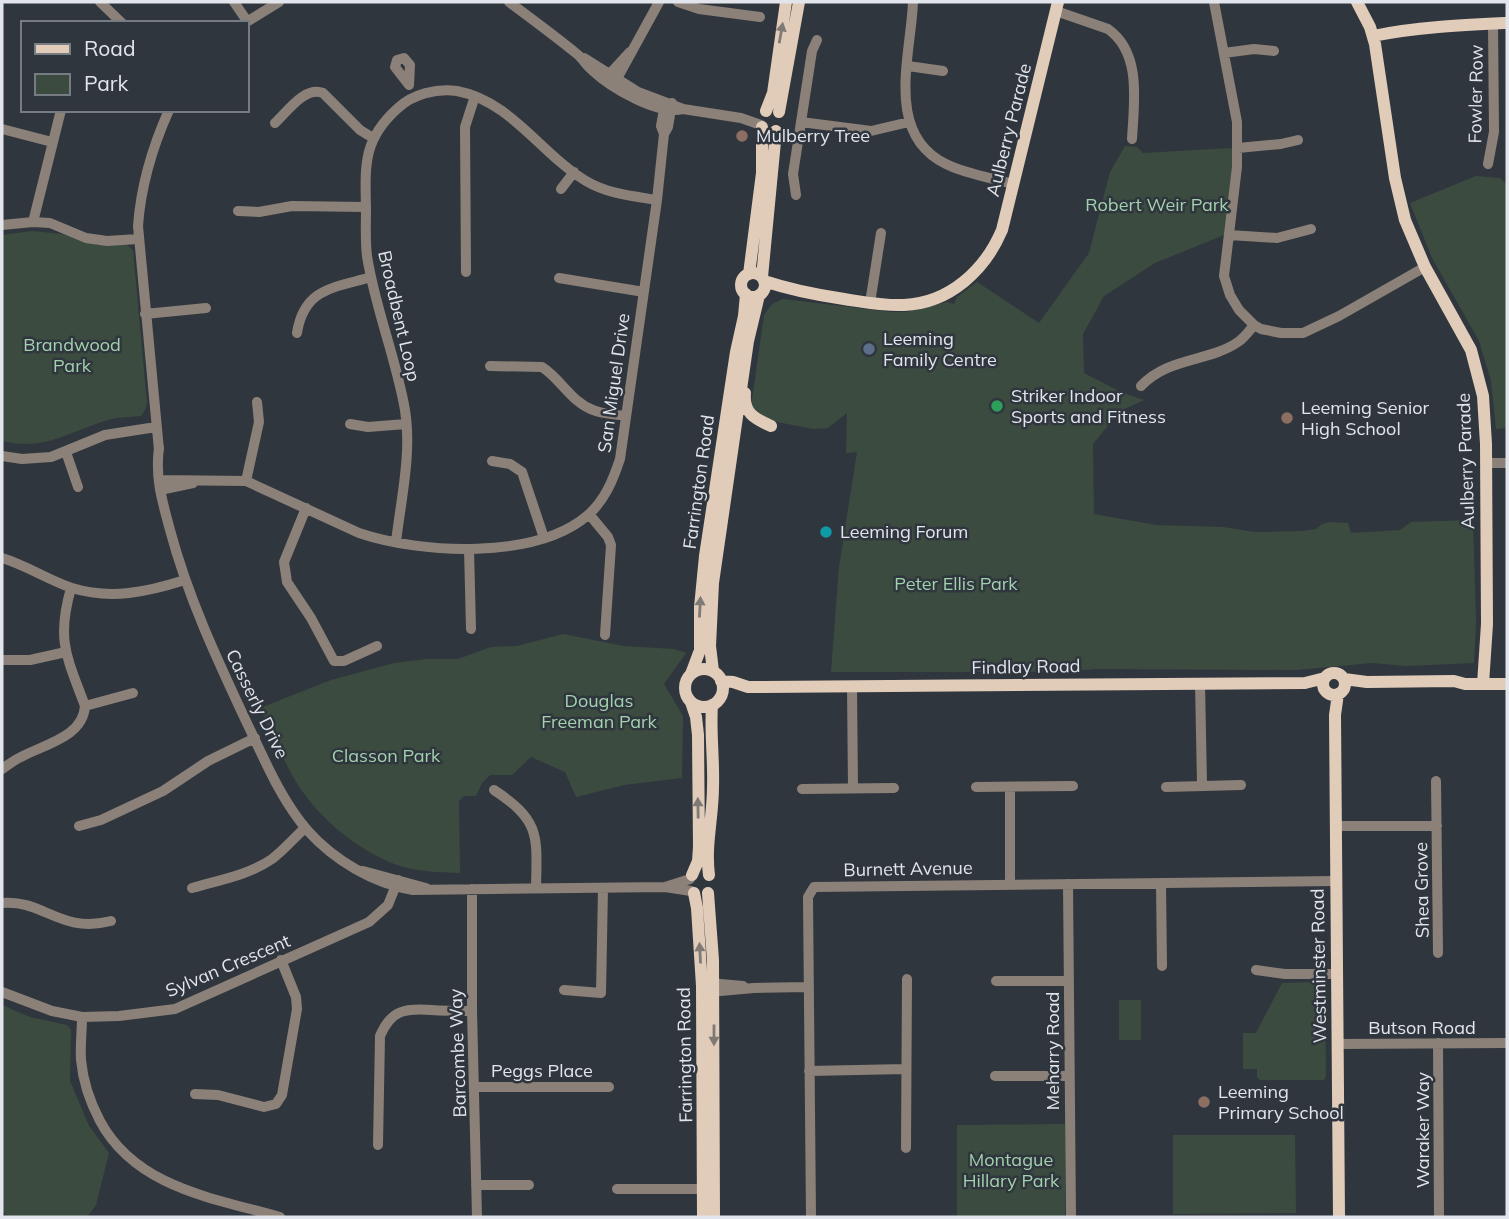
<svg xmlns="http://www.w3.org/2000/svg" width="1509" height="1219" viewBox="0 0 1509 1219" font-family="Mulish,sans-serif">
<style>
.green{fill:#3c4b3f}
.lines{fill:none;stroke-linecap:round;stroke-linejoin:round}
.minor{stroke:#8b8178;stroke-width:10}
.major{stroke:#e0ccb9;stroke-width:12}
.oneway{fill:#7f7a75}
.education-dot{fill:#8d6e63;stroke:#30363e;stroke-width:2.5}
.service-dot{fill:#5c6f8a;stroke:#30363e;stroke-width:2.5}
.leisure-dot{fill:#2e9e5b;stroke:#30363e;stroke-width:2.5}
.culture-dot{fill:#0f9aa8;stroke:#30363e;stroke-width:2.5}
.labels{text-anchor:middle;stroke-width:5;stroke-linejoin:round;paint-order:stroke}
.street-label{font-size:18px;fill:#e2e5eb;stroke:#30363e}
.poi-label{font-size:18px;fill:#e2e5eb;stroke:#30363e;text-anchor:start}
.park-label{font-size:18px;fill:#a2d1ad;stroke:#30363e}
</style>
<rect width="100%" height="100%" fill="#30363e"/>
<path class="green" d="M1125,146L1137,147L1143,153L1233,148V165L1224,235L1155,263L1104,296L1083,334L1084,373L1123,393L1144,400L1120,411L1093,444L1094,514L1156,525L1223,527L1254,532L1302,531L1316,529L1322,524L1329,522L1348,523L1351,533L1400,530L1411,522L1473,520L1476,622L1474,663L1406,666L1372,663L1297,670L1095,669L1062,672H831L839,567L857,452L846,453L847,413L828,428L813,429L767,420L751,407L764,315L772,304L783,299L891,312H905L947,302L954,304L957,297L977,282L1039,323L1089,253L1110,172Z
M1476,176L1500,178L1507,185V428L1496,429L1491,381L1479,341L1432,258L1410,203Z
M32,231L62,234L99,245L126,244L133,250L147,403L145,410L141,416C130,417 118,417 108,420C68,432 46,451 2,441V235Z
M563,634L623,646L674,649L686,653L664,684L683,716L682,778L624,785L576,797L565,772L531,757L512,775H490L482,783L476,796H464L459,801L460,873C439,872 417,872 397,865C357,850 321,820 298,785C283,761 272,733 260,708L331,680L394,663L427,659H458L491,647L517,646Z
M1318,982L1325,989L1326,1076L1324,1080H1260L1257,1077V1069H1243V1033H1256L1282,983Z
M1119,1000H1141V1040H1119Z
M2,1005L30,1017L67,1025L71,1030L70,1081L89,1126L109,1153L96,1205L87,1217H8L2,1210Z
M1065,1124V1217H957V1125Z
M1173,1135H1295L1296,1213L1173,1214Z"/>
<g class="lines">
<path class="minor" d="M100,2L122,23
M234,2L247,21
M509,2C532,19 555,36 577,54C583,59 586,65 592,70C610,87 658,116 683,109
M678,2L699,9L760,17
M913,2C911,55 884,134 946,164C966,174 992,178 1013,184
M1214,2L1237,122V167L1224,276L1230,295L1239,310L1254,325L1261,329L1281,333H1303L1339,316L1425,267
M1056,11L1108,29C1142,53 1134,102 1132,139
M245,23L279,2
M1224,53L1254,49L1274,51
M404,58L410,65L409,85L395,67L397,60Z
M584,58L638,92L683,109L741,118L761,125
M908,66L943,71
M607,77L630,52
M614,84L659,2
M801,122L871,131L909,122
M275,123C288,111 305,86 323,93L360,130L373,138
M2,129L52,142
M664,134L661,126L665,104
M1238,148L1281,144L1298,140
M1488,164L1494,132L1493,24
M561,189L574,172
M796,195L793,174L812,51L817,40
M238,211L259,212L292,206L366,207
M33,222L61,110
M2,225L33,222L50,223L86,238L107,241L138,239
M1229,235L1277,238L1311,229
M466,272L465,127L475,96
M559,278L644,292
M870,303L881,233
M145,314L206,308
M297,333C304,288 334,288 371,277
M490,366L542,367C561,379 571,402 593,410C602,414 615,414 625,416
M1141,386C1168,357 1209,362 1238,342C1244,338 1249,331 1254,325
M350,424L368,427L406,424
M159,447C155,479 162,500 170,530C188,597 216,657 245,719C263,756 280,799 308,831C334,860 374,884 413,890L665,887L691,891
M159,450L138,226C141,184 152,148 169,110
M66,452L78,487
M2,456L22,459L51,457L105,435L156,427
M492,461L510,464L522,472L544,538
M1486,463H1507
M159,480L246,481L359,533C421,554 536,560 588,515C605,500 613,480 620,459L657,200L664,134L668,127L672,103
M246,481L259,422L257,402
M160,490L193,483
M306,508L284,562L287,582L311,618L334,661H344L377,646
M589,514L608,537L611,545L605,635
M396,542C401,499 412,453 405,410C396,358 375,308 367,256C365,240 366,225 366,209C365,165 363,139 398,108C413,94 437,88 457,91C511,101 541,154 586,181C608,194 632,196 657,200
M469,549L471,629
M2,558C26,565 48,580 72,588C111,600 147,592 185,580
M2,660H30L66,652
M1200,683L1202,784
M852,686L853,788
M85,706L133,693
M2,769C8,765 14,760 21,757C45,744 83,737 85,706C67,657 56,641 71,588
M1436,781L1438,953
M976,787L1073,786
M1166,787L1241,785
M1010,788V884
M802,789L894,788
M494,790C541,821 537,836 536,888
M79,826L101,820L163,791L208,761L255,738
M1336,826H1437
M363,871L426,888
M1161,883L1162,966
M1068,884L1071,1217
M665,887L690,879
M192,888C219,880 249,875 272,859C284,850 294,838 305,828
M472,889V1011L477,1217
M2,903C43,899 60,934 111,921
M1256,970L1285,974H1337
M996,981H1069
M709,983L743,986
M564,990L601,993L603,888
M2,992L52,1011L82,1017L119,1016L175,1009L369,922L388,905L398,880
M709,992L754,988L808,987
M82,1017C82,1031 80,1046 81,1060C83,1082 90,1102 100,1121C136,1188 214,1198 280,1217
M1438,1043L1439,1217
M1338,1044L1507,1043
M809,1071L906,1069
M995,1076H1069
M475,1087H609
M195,1094L218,1095L264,1107L276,1104L282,1095L297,1009L296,997L281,960
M378,1145L380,1036C391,1010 405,1008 431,1010C444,1011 458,1011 472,1011
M906,1148L907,979
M476,1185H529
M617,1189H707
M811,1217L808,897L814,887L1336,881"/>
<path class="major" d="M1357,2L1370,27L1375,44L1395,178L1405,220L1425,267L1471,350L1483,396L1486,444L1487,624L1483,684
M1373,36C1416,27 1463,25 1507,23
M766,111L773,93L786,2
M779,112L799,2
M741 285a12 12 0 1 1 24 0a12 12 0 1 1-24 0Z
M749,274L762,173V127
M762,277L776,131
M764,281C791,290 817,295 844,299C864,302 884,306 904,305C950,303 985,270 1002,230L1058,2
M745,393C743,413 755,419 771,426
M685 688a19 19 0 1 1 38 0a19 19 0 1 1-38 0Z
M713,671L710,646L713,583L748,341L759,295
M1323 684a11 11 0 1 1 22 0a11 11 0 1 1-22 0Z
M691,674L700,650V607L705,556L736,352L744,316L746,294
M1344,679L1367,682L1454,681L1465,684H1507
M721,681L733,682L748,687L1305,683L1325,678
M1338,694L1335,715L1339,1217
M691,702L696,717L698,735L699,847L698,861L692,875
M709,875C705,845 713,817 713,787C714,759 710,732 712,705
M694,893L697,908L702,986L703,1217
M708,893L713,960L714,1217"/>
</g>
<defs><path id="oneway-solid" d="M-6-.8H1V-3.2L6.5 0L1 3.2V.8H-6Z" transform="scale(1.75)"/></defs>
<g class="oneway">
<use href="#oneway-solid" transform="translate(781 33) rotate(-80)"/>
<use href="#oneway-solid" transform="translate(700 607) rotate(-87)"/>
<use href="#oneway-solid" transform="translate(698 808) rotate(-91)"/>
<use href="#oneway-solid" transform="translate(700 953) rotate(-93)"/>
<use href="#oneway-solid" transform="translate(714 1035) rotate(90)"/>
</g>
<g class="education-dot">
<circle cx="742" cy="136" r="7"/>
<circle cx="1287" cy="418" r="7"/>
<circle cx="1204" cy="1102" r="7"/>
</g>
<circle class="service-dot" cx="869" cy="349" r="7"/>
<circle class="leisure-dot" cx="997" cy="406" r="7"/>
<circle class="culture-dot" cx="826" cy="532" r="7"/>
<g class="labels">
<g class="street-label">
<text transform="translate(1476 94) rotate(-89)" y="6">Fowler Row</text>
<text transform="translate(1009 130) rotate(-76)" y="6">Aulberry Parade</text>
<text transform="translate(399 316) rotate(77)" y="6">Broadbent Loop</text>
<text transform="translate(614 383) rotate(-82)" y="6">San Miguel Drive</text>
<text transform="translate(1466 461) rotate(-92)" y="6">Aulberry Parade</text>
<text transform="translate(699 482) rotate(-82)" y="6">Farrington Road</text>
<text transform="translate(1026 667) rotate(-1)" y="6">Findlay Road</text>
<text transform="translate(257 704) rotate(64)" y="6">Casserly Drive</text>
<text transform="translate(908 869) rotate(-1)" y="6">Burnett Avenue</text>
<text transform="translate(1422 890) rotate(-91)" y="6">Shea Grove</text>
<text transform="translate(228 966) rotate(-23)" y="6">Sylvan Crescent</text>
<text transform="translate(1319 966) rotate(-91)" y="6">Westminster Road</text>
<text x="1422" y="1034">Butson Road</text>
<text transform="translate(1053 1051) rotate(-90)" y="6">Meharry Road</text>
<text transform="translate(458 1053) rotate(-92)" y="6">Barcombe Way</text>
<text transform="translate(685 1055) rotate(-91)" y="6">Farrington Road</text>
<text x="542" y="1077">Peggs Place</text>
<text transform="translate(1423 1130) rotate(-90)" y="6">Waraker Way</text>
</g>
<g class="poi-label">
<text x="756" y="142">Mulberry Tree</text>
<text x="883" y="345">Leeming<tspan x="883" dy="21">Family Centre</tspan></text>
<text x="1011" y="402">Striker Indoor<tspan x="1011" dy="21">Sports and Fitness</tspan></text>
<text x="1301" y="414">Leeming Senior<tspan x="1301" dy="21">High School</tspan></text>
<text x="840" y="538">Leeming Forum</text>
<text x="1218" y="1098">Leeming<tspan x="1218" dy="21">Primary School</tspan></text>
</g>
<g class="park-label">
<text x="1157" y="211">Robert Weir Park</text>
<text x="72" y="351">Brandwood<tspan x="72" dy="21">Park</tspan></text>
<text x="956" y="590">Peter Ellis Park</text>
<text x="599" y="707">Douglas<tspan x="599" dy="21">Freeman Park</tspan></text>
<text x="386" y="762">Classon Park</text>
<text x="1011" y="1166">Montague<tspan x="1011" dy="21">Hillary Park</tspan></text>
</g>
</g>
<rect width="1509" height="1219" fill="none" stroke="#e2e5eb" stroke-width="7"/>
<rect x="21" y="21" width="228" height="91" fill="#30363e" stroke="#777c83" stroke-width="2"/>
<rect x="35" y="44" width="35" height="10" fill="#e0ccb9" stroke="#777c83" stroke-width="2"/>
<text x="84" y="56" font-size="21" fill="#e2e5eb">Road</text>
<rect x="35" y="74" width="35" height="21" fill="#3c4b3f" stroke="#777c83" stroke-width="2"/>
<text x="84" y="91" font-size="21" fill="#e2e5eb">Park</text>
</svg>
